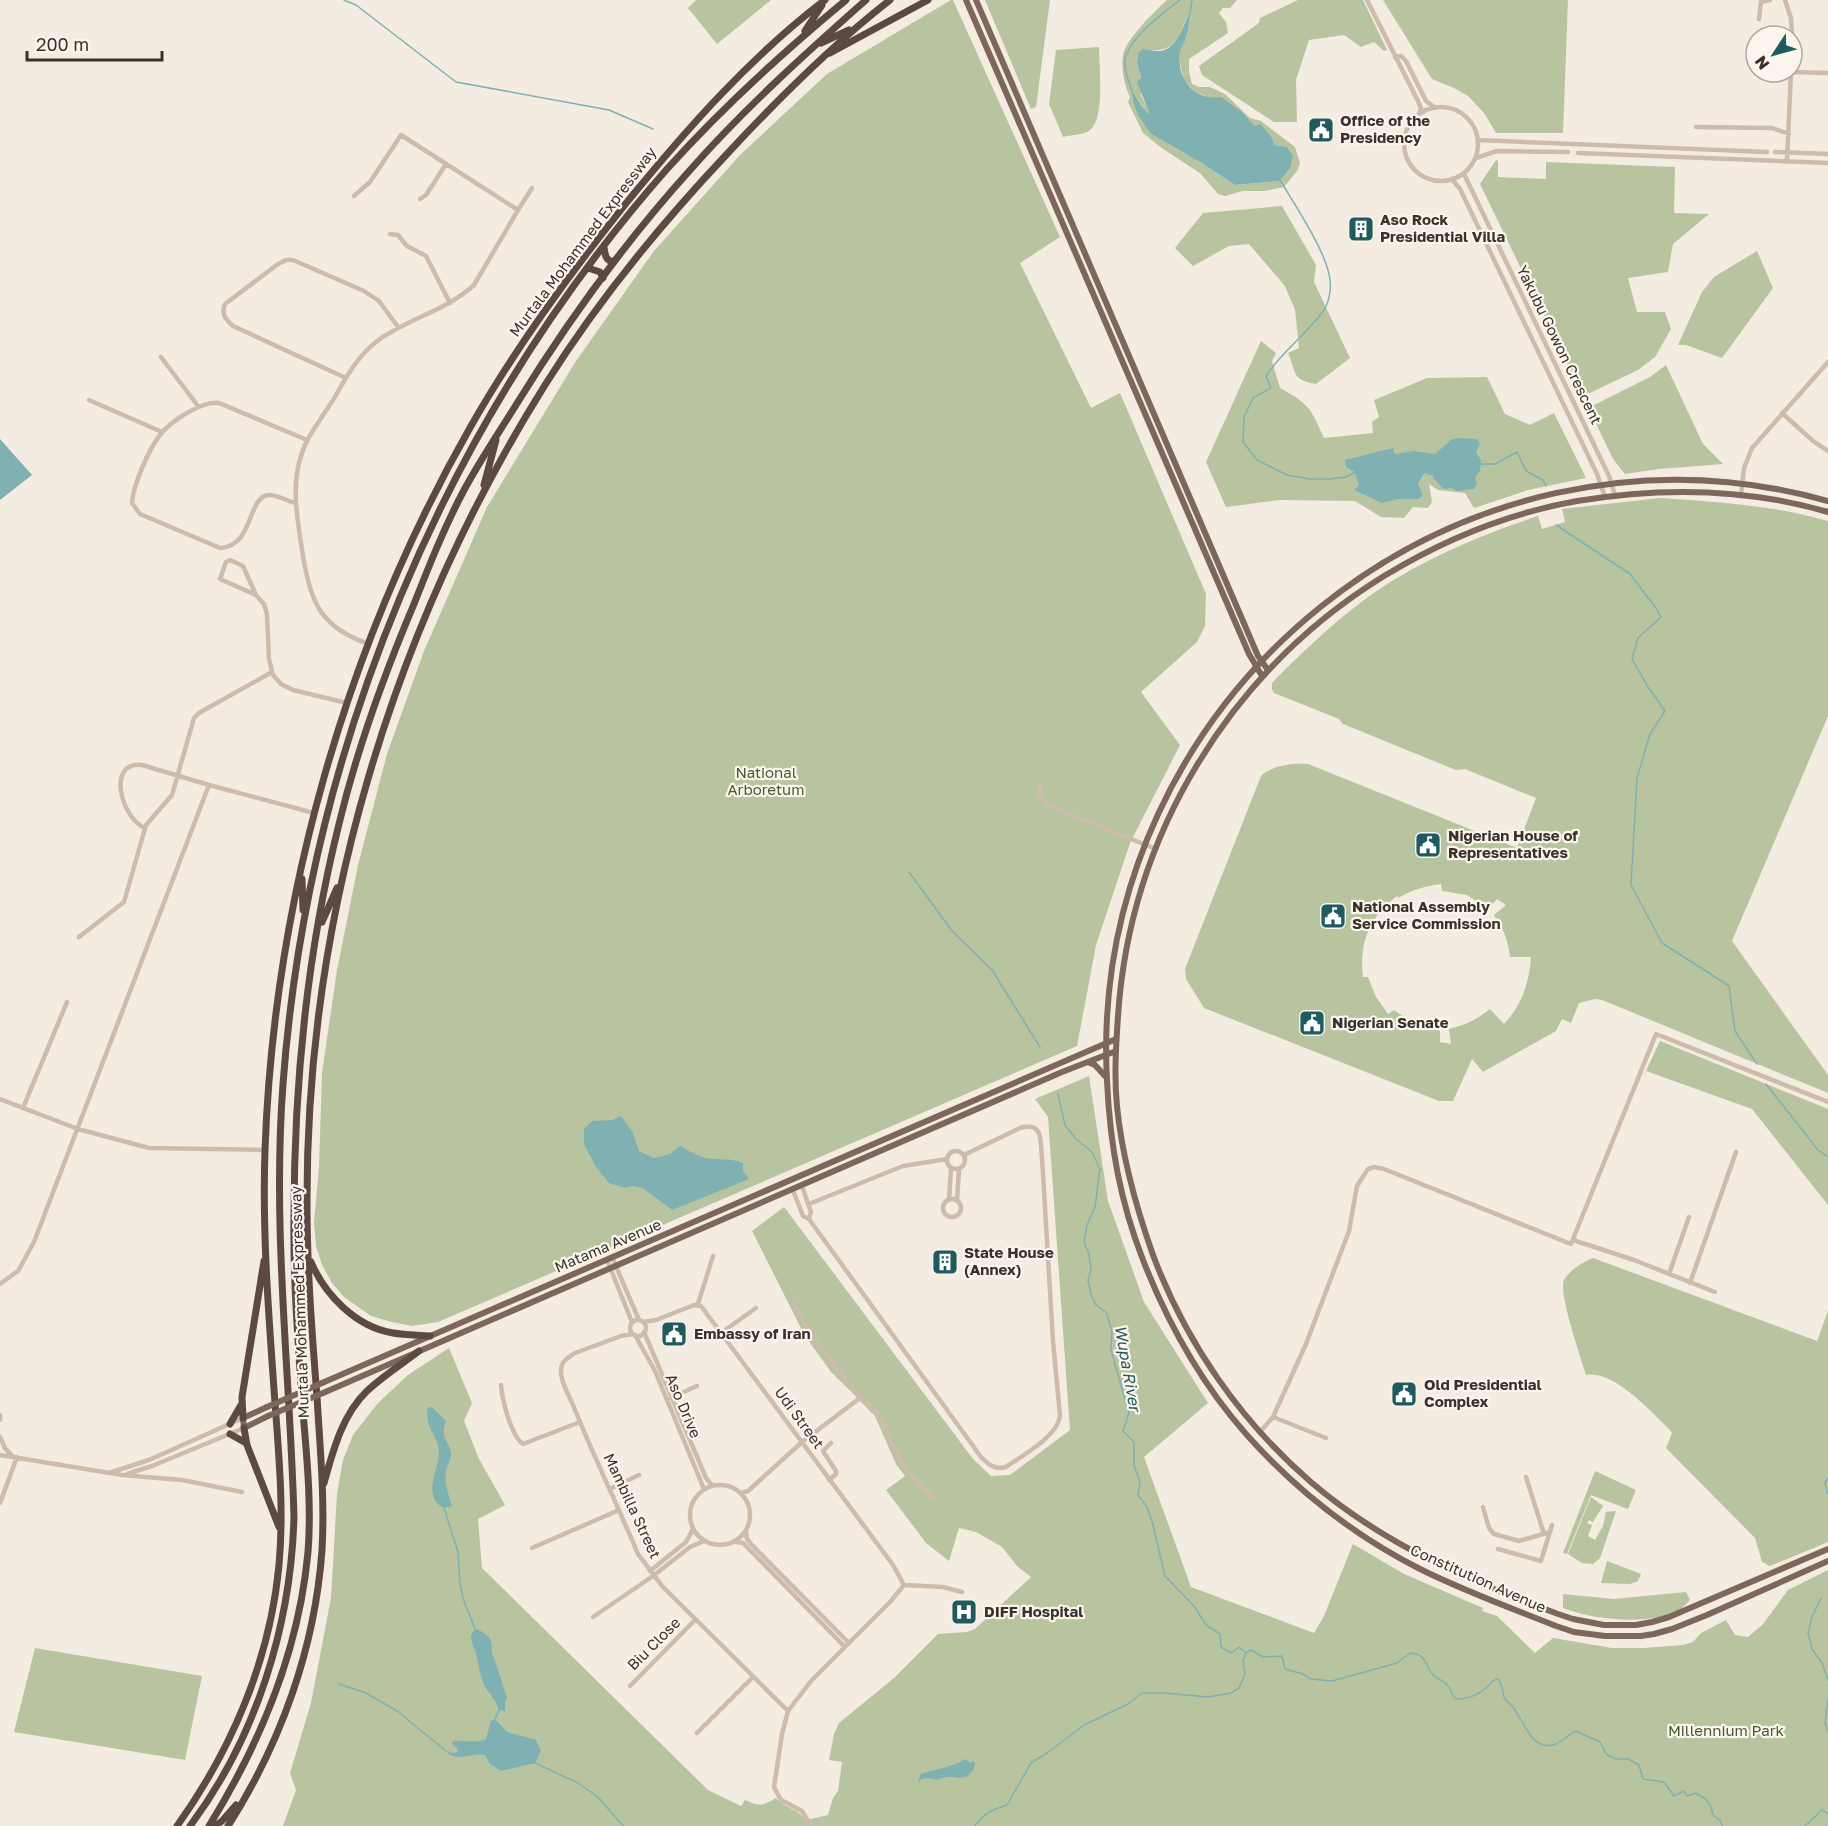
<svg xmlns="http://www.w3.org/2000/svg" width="1828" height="1826" viewBox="0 0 1828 1826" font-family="'Golos Text',sans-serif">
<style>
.green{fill:#b8c4a0;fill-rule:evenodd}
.water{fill:#7fb0b2}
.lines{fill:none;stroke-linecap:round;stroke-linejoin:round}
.stream{stroke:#7fb0b2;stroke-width:1.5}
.minor{stroke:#cdbbac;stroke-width:4.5}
.major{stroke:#7d675c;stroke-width:6}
.highway{stroke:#5c4a42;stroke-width:7}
.major-bridge{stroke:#7d675c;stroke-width:6}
.labels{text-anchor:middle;stroke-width:4.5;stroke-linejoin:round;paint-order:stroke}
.poi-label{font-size:15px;font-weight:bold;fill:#3b302b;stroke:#fbf5ee;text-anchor:start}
.street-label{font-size:15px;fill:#3b302b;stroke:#fbf5ee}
.park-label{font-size:15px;fill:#4a5a2e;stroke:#fbf5ee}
.water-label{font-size:16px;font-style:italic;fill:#1f5a5e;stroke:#fbf5ee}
</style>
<rect width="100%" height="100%" fill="#f4ebe1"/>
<path class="green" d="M696,0H771L717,44L688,8Z
M951,0H953L1060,237L1020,263L1091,408L1120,393L1206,594L1205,626L1197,642L1141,692L1180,745L1130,843L1096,945L1077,1046L438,1322L412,1326L392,1322L371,1316L344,1297L332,1283L322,1265L316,1246L314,1222L319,1167L322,1073L337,970L358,865L387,754L424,651L487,507L576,361L654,251L740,155L827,74Z
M985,0H1050L1036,107L1031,109Z
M1167,0H1237L1230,8H1223L1219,13L1226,22L1228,33L1189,59V72L1192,84L1200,87H1210L1225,94L1250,118L1261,121L1295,147L1300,163L1297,171L1284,187L1265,191H1243L1225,196L1218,194L1200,173L1163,149L1143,133L1128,102L1130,97C1124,84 1121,69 1123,55C1126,39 1155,11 1167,0ZM1189,13L1187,37L1180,49L1179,59L1184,81L1196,92L1242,112L1255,126L1271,136L1275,145L1287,147L1293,156L1289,168L1280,181L1235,185L1200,162L1151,134L1141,106L1152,118L1141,95V79L1137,63L1143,49C1175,55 1177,39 1189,13Z
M1298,0H1363L1387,50L1384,51L1374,42L1361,47L1344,35L1309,40L1296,80L1297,122H1274L1202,75L1199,66L1259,23L1260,18Z
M1383,0H1568L1563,133H1496L1484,113L1468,96L1454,88L1432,79Z
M1099,47C1099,66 1106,124 1087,132C1080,135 1071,135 1063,137L1049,104L1056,50Z
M1496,160L1498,161V177L1546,179V162L1675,167L1674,213L1709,214L1673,244L1668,272L1628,278L1637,312H1665L1671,329L1655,357L1638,370L1590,393L1581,392L1480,184Z
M1282,206L1316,265L1314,282L1350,358L1316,384C1291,380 1297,373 1288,353L1299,348L1295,310L1285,286L1249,244L1229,246L1193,266L1175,248L1203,213Z
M1757,251L1773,288L1722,358L1686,345H1678L1702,292L1714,277Z
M1261,341L1276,353L1272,361L1280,388C1310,405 1310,407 1324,438L1373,433L1372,422L1379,417L1374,400L1427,378L1487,377L1505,414L1530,425L1554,413L1586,478L1528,490L1474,508L1465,493L1438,490L1429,484L1432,502L1428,508L1413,507L1404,518L1381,517L1355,501L1280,500L1226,507L1206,462Z
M1666,365L1703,444L1723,464L1659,469L1625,474L1613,459L1590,411L1594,405L1650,377Z
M1660,498C1717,502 1773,505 1828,521V716L1732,941L1828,1075V1093L1602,1000L1595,999L1579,1003L1571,1023L1562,1019L1556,1031L1483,1072L1472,1059L1453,1101H1439L1204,1008L1186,979L1185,969L1261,776C1273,765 1292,763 1308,764L1517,848L1536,798L1465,769L1456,770L1343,724L1339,719L1274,693L1272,689V683C1301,653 1331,625 1364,600C1416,562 1478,536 1538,516L1542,529L1565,522L1562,509ZM1441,884L1442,891L1467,895L1488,909L1497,899L1506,905L1494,915C1504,929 1508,941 1510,957H1531C1529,984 1522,1004 1504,1024L1490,1009C1477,1019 1466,1025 1449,1029L1451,1044L1440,1042V1029C1422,1027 1409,1021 1394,1010L1388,1014L1376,997L1368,977H1363C1359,942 1369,918 1397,896L1398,898C1412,890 1425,886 1441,884Z
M1660,1041L1828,1109V1205L1752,1109L1646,1071Z
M1089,1076L1108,1201L1144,1302L1208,1403L1144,1457L1191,1587L1314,1633L1324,1616L1353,1544L1404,1574L1483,1608L1482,1611L1497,1616L1535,1653L1553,1638L1612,1648H1644L1683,1645L1693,1642L1701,1633L1726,1620L1735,1635L1748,1637L1763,1624L1788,1590L1828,1570V1826H283L296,1790L290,1773L311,1703L331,1598L337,1494L343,1460L353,1435L378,1403L408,1375L449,1348L472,1403L464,1421L479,1459L505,1505L478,1519L482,1568L708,1790L741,1806L745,1800C760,1807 762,1806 776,1798C785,1809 796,1807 806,1820L828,1815L833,1798L838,1791L842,1762L829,1760L834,1734L839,1723L894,1678L938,1634L967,1632L975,1629L1031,1577L1017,1566L1002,1547L976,1532L959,1528L949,1561L926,1543L886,1490L905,1476L896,1464L874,1414L831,1372L805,1336L752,1231L784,1207L973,1459L991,1476L1010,1475L1070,1430L1048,1117L1035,1099Z
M1593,1258L1817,1341L1828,1311V1542L1770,1566L1762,1562L1755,1538L1666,1448L1672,1433L1669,1429C1650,1411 1614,1370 1586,1375C1581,1359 1558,1292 1564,1280C1571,1269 1581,1263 1593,1258Z
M1595,1471L1636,1490L1628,1509L1591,1495L1567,1554L1563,1553Z
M1591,1497L1603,1506L1593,1522L1589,1520L1587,1523L1592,1525L1588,1536L1595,1540L1603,1526L1606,1512L1616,1511L1600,1558L1593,1564L1582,1563L1568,1554Z
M1607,1561L1641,1574L1638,1581L1630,1584L1601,1583Z
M1686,1592L1690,1600C1686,1604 1681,1610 1675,1612C1644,1625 1594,1620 1563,1608V1594L1614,1599Z
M35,1648L202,1676L185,1760L14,1732Z"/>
<path class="water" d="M1190,11C1189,19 1189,27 1187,35C1186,41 1181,46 1180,52C1176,78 1194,101 1221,97L1242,112L1255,126L1260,124L1271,136L1275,145L1287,147L1293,156L1290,168L1280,181L1235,185L1200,162L1151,134L1138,115L1133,101L1132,91L1141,106L1150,115L1137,82L1141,78L1137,63L1139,52L1143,49C1147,49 1153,51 1158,51C1176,52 1184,24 1190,11Z
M1461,438L1477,439L1480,443L1476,453L1481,460L1480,471L1475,477L1477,484L1474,489L1457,491L1451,488L1444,489L1434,479L1433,476L1424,473L1418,484L1423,496L1418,499H1398L1382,503L1354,490L1359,485L1355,472L1346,467L1345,460L1393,448L1395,454L1414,451L1435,454L1452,439Z
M0,439L32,475L0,500Z
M621,1116L633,1133L639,1151L654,1158L670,1154L680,1146C691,1152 700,1158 713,1159C726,1160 730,1158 743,1163V1171L749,1179L672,1210L643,1188L633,1186L625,1188L609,1183L596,1167L584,1144V1129L592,1121L612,1120Z
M432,1407L446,1421C439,1440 450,1440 451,1454C451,1461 446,1466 446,1473C444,1485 449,1495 452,1506L444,1508C421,1497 439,1470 439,1452C439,1440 431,1433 428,1422C427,1417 428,1413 427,1408Z
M475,1629C482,1631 488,1634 491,1641C492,1646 491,1651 493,1656C499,1670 502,1684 507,1698L505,1702V1711L499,1710C496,1702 493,1697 487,1690C480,1680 479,1665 476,1653C474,1647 471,1643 471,1635Z
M495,1719L507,1732L536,1740L541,1751L535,1763L501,1771L490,1764L485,1755C469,1752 458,1764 446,1751L452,1753L458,1752V1749L452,1744L453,1741C463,1740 477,1744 486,1739L491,1721Z
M966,1759L970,1763L974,1761L975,1765C967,1788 952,1770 938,1780C929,1778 922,1776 917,1784L921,1774C936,1769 952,1767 966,1759Z"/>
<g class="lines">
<path class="stream" d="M344,0L356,5L456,82L609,110L653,129
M1190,13L1192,0
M1132,91C1129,82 1123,69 1125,59C1130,37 1163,13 1180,0
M1280,180C1295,205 1323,247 1329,274C1332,286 1330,300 1324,310C1307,334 1282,351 1266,376L1271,388L1253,398L1244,417L1243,442L1257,460L1287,475L1310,479H1330L1346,477L1357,471
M1478,464H1495L1517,452L1526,471L1543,480L1546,486
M1556,525L1630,574L1656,608L1661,617L1638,638L1632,659L1648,687L1665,711L1650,734L1637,778L1631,885L1662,943L1729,986L1735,1031L1757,1064
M909,872L952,931L992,970L1040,1047
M1766,1084L1818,1150L1828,1157
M1058,1094L1065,1125L1076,1139L1092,1152L1100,1169L1095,1207L1087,1225L1084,1242L1089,1254L1091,1270L1088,1280L1091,1295L1096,1305L1106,1312L1112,1331L1111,1350L1129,1413L1123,1431L1134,1442V1465L1140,1482L1138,1495L1147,1507L1153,1525L1165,1576L1194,1606L1206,1625L1220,1634L1221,1647L1231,1653L1239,1647L1246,1653L1251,1650L1263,1657L1282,1656L1285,1669L1303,1674L1311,1679L1332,1681L1397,1663L1410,1653C1427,1654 1424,1664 1433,1675C1437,1679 1445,1681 1448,1686C1452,1691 1451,1695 1456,1699C1467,1699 1477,1696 1486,1688C1491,1684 1491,1680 1498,1679C1503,1685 1502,1690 1504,1697C1506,1701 1510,1703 1513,1707C1524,1721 1532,1753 1556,1744C1563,1741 1569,1734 1576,1731L1600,1742L1607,1755L1616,1759H1628L1639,1765L1643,1779L1664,1782L1674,1796L1684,1791L1687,1796L1696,1793C1707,1799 1711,1803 1713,1815L1720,1820L1722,1826
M1828,1478L1825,1483L1828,1494
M444,1508L458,1552L460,1584L463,1598L475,1629
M1821,1598L1812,1617L1808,1633L1812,1649L1822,1663L1828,1680
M339,1684L366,1693L397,1711L446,1751
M1828,1699L1825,1723L1828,1732
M495,1719L499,1710
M535,1763L578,1783L598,1797L623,1826
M975,1826C983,1814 993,1809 1007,1805L1031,1763L1047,1753L1084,1725L1128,1704L1142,1693H1164L1208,1697L1231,1693L1239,1688L1245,1674L1243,1660L1246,1653
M1805,1826L1822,1810L1828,1814"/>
<path class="minor" d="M1367,0L1419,103L1421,109L1419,114
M1785,0L1791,18L1792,36
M1759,19L1761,2L1770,0
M1395,57L1401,56L1406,61L1426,101L1434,107
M1791,72L1828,73
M1404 144a37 37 0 1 1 74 0a37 37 0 1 1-74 0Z
M1696,127L1772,128L1789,134
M1478,140L1767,152
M1775,152L1828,154
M1578,153L1828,163
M1476,158L1497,151L1568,152
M1787,160L1791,72
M1464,174L1609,476L1615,495
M1452,179L1460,189L1597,474L1605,497
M354,196L370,182L401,135L518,210L474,285C446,311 406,319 376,342C358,356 346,377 335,397C326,411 316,425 308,439C288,476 297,517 303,556C311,603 321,628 369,644
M420,199L426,195L446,164
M518,210L532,188
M390,234L398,235L407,246L426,256L450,303
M161,357L198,406
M346,378L233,326C225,319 221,314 225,304L278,264L286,260H293L364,291L379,301L398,327
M89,400L162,432
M1782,413L1813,441L1828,451
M1741,494L1744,468L1752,448L1828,362
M295,503C287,501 276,494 268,495C247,498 254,546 220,548L140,514L132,503C133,485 149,449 160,435C170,422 202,400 219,403L307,440
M256,595L220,579L226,562L230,560L243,566L256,595L264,604L267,614L269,659L273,675L281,684L293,690L347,703
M1040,781V796L1047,805L1156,849
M145,828C121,818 106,761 142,765L209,785
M79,937L124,902L146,825L172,795L194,718L199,713L272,672
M0,1099L78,1129L149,1148L265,1150
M23,1108L67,1002
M947 1160a9 9 0 1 1 18 0a9 9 0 1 1-18 0Z
M803,1189L811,1212L809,1219
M794,1193L803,1216L809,1219L981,1457C989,1465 995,1470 1006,1467C1023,1455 1057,1437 1060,1416L1053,1341L1042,1158C1040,1140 1044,1122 1020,1128L964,1155
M943 1208a9 9 0 1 1 18 0a9 9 0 1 1-18 0Z
M949,1200L951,1168
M957,1201L959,1169
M809,1204L903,1166L947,1159
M1573,1240L1634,1260L1715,1292
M612,1257L639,1320
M607,1260L632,1322
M1669,1274L1689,1217
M1690,1283L1736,1152
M0,1284L18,1271L34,1242L209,785L314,813
M698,1304L713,1256
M630 1328a8 8 0 1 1 16 0a8 8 0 1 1-16 0Z
M643,1322L656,1320L694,1305L701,1306L893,1565L904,1585
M644,1332L706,1478L712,1485
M721,1333L756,1308
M633,1334L621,1336L575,1353C569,1357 561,1361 561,1370C560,1381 569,1395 573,1405C593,1455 617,1504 638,1554L662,1586L788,1711
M635,1335L655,1371L704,1489
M501,1385C502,1399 511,1436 523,1444L580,1422
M671,1398L697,1386
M860,1398L880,1418L904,1468L934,1499
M0,1415V1420
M1273,1417L1326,1438
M1260,1432L1273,1417L1306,1344L1349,1231L1357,1186L1368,1169L1374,1167L1384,1169L1571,1244L1656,1034L1828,1102
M0,1437L5,1448L12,1456
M0,1455L122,1475L182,1480L242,1492
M112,1472L149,1460L243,1418
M127,1474L152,1466L244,1428
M1526,1477L1544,1534
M829,1480L836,1474V1471L823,1451L831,1443
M690 1515a30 30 0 1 1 60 0a30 30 0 1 1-60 0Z
M610,1489L639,1475
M741,1493L748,1491L802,1442L860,1398C843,1376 800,1326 794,1302
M0,1503L17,1457
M1483,1507L1489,1528L1494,1534L1519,1541L1550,1532
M746,1532L747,1539L751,1544L849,1643
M736,1542L743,1543L748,1548L845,1647
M532,1548L619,1510
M1498,1549L1541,1561L1552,1525
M650,1571L686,1542L693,1529
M593,1617L653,1576L690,1547L704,1541
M630,1686L695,1620
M697,1733L753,1677
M811,1826L802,1811L781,1800L774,1787L782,1734L788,1711L811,1681L890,1602L904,1585L943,1587L962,1592"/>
<path class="major" d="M966,0L1249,654L1262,676
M976,0L1258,656L1268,670
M1828,501C1456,396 1086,696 1107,1081C1110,1145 1120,1201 1143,1260C1168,1324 1201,1383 1246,1434C1295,1489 1355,1536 1420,1569C1464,1591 1511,1608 1556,1626L1574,1632L1605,1636H1641L1654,1634L1672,1629L1707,1615L1828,1561
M1828,512C1746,488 1661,487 1577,501C1509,513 1443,540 1384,576C1230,671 1130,835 1118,1016C1116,1046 1114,1076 1117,1106C1122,1158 1136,1207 1153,1255C1186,1343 1241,1422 1312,1483C1385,1545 1469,1581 1558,1614L1573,1619L1604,1625H1636L1652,1622L1669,1617L1828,1549
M1088,1062L1095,1065L1105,1076
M322,1383L1116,1039
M323,1393L1062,1072L1116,1051
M267,1407L243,1418L244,1428L268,1416"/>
<path class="highway" d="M805,31L822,5
M821,43L849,30
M830,53L928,0
M604,247C605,254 605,260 613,262L616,259
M588,268L600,272L603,278
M484,485L496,440
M302,879L303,910
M322,922L337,888
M311,1262C325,1295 356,1327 393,1333C405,1335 418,1335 430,1336
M243,1418L242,1397L264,1261
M230,1424L241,1405
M244,1428L247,1445L279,1527
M230,1434L246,1443
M324,1483C333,1451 342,1415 367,1391C383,1376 402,1364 419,1351
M177,1826C232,1749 270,1660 279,1565C284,1511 279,1457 275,1403C269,1319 262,1234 265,1150C274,898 346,645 471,426C516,347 570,273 627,202C686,130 750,57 825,0
M190,1826C256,1738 291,1626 294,1517C290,1372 272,1229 283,1084C308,749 444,422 667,169C722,108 782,53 846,0
M209,1826C261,1742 299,1651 308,1552C312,1501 306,1450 302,1400C298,1339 293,1278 294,1217C294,1086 307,952 339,824C357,749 384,675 414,604C429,566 444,528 463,492C479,462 498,434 516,405C567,322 625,242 691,169C745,108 805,54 866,0
M215,1826L222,1821L236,1805
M228,1826C281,1743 315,1648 322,1550C325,1499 320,1448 317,1397C312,1333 307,1269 307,1204C306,916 392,629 545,385C597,302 660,225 727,154C778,99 831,46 890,0"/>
<path class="major-bridge" d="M267,1407L322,1383
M268,1416L323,1393"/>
</g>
<defs>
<symbol id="civic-square" viewBox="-11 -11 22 22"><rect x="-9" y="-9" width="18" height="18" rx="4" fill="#1f5a5e" stroke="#fbf5ee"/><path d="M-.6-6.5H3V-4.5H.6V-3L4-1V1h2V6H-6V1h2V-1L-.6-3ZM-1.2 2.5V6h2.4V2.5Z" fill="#fff"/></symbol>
<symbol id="building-square" viewBox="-11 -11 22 22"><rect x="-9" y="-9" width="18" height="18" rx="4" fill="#1f5a5e" stroke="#fbf5ee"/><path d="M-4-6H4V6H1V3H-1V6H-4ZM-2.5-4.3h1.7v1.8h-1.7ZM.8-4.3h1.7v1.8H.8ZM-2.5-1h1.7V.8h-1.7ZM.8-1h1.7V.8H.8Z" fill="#fff"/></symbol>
<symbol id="hospital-square" viewBox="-11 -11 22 22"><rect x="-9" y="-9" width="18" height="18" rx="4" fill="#1f5a5e" stroke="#fbf5ee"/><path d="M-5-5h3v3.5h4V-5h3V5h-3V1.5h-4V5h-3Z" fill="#fff"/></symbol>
</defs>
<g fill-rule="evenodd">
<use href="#civic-square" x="1306" y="115" width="30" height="30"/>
<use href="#building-square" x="1346" y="214" width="30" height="30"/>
<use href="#civic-square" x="1413" y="830" width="30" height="30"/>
<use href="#civic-square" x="1318" y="901" width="30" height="30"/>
<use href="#civic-square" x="1297" y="1008" width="30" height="30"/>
<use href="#building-square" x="930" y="1247" width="30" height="30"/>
<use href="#civic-square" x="659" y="1319" width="30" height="30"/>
<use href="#civic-square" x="1389" y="1379" width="30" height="30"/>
<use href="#hospital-square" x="949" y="1597" width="30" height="30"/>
</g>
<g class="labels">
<g class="poi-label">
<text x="1340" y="126">Office of the<tspan x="1340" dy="17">Presidency</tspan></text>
<text x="1380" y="225">Aso Rock<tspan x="1380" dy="17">Presidential Villa</tspan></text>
<text x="1448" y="841">Nigerian House of<tspan x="1448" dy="17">Representatives</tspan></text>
<text x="1352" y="912">National Assembly<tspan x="1352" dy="17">Service Commission</tspan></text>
<text x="1332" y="1028">Nigerian Senate</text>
<text x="964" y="1258">State House<tspan x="964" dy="17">(Annex)</tspan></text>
<text x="694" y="1339">Embassy of Iran</text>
<text x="1424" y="1390">Old Presidential<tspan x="1424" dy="17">Complex</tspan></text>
<text x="984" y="1617">DIFF Hospital</text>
</g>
<g class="street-label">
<text transform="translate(583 242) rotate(-53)" y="5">Murtala Mohammed Expressway</text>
<text transform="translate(1559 345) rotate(64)" y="5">Yakubu Gowon Crescent</text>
<text transform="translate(608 1246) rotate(-23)" y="5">Matama Avenue</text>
<text transform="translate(300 1302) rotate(-92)" y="5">Murtala Mohammed Expressway</text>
<text transform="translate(683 1406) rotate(67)" y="5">Aso Drive</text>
<text transform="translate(799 1418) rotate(54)" y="5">Udi Street</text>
<text transform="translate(632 1506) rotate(65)" y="5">Mambilla Street</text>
<text transform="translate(1478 1579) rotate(24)" y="5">Constitution Avenue</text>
<text transform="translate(654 1644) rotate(-45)" y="5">Biu Close</text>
</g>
<g class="park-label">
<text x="766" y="778">National<tspan x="766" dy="17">Arboretum</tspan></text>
<text x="1726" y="1736">Millennium Park</text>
</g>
<g class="water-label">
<text transform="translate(1128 1368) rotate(80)" y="6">Wupa River</text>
</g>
</g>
<g transform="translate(1774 54) rotate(234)"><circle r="28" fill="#fbf5ee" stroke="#aea6a0" stroke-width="1.5"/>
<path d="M0-4.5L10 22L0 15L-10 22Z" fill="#1f5a5e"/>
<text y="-9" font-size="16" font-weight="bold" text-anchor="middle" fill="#3b302b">N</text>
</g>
<path d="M27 51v9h135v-9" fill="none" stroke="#3b302b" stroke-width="3"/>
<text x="36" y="51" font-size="18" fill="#3b302b" stroke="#fbf5ee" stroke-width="4.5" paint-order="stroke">200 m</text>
</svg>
